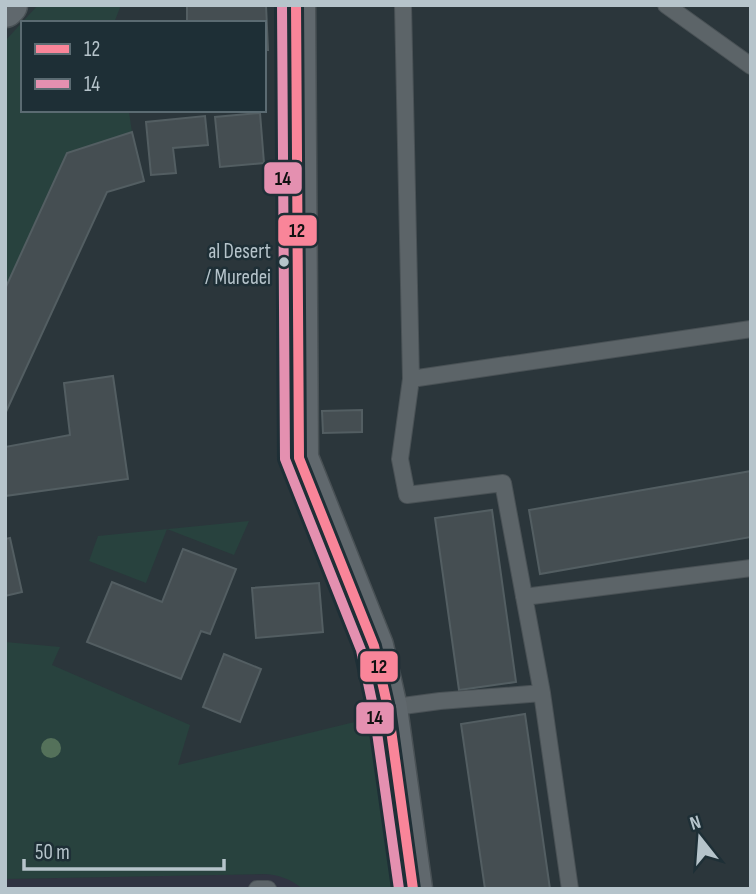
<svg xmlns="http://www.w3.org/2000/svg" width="756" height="894" viewBox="0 0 756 894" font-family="'Sofia Sans Condensed',sans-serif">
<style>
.medical{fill:#303441}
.green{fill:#28423e}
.building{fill:#454e52;stroke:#535e62;stroke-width:2}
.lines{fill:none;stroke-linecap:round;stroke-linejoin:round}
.lane-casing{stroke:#495155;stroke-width:18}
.secondary-casing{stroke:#495155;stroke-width:41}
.lane{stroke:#5c6468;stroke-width:16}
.secondary{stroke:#60686d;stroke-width:38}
.bus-1-casing{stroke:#1e2f36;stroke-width:16}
.bus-2-casing{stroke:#1e2f36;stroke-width:16}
.bus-1{stroke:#f98599;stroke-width:10}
.bus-2{stroke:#e490b0;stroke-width:10}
.tree{fill:#54715a}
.bus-dot{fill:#b6c4cb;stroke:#1e2f36;stroke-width:2.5}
.labels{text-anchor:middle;stroke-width:5;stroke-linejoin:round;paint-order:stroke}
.bus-label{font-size:21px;fill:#b6c4cb;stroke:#1e2f36;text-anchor:end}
.line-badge{stroke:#1e2f36;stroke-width:2.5}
.pale-badge-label{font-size:19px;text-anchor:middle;font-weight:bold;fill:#111}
</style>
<rect width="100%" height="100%" fill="#2b363b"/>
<path class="medical" d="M384,872L387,889H5V879Z"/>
<path class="green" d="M38,5H121L114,23H23V110H125L129,112L132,132L67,154L5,289V41Z
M249,521L234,555L167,529L146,583L89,561L98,536Z
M5,642L60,647L52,665L190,725L178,765L371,718L393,889H303C290,879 280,875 264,874L5,879Z"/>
<path class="building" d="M187,5H266L268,50H264V23H187Z
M260,113L264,163L220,167L215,117Z
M205,116L208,145L173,148L176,173L151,175L146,122Z
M132,132L144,181L107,192L5,414V289L67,153Z
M113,376L128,479L5,496V447L70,435L64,383Z
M362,410V432L323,433L322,411Z
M751,471V537L540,574L529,510Z
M492,510L516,682L459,690L435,518Z
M10,538L22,592L5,596V539Z
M183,549L236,569L210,634L201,631L181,679L87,642L112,582L162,602Z
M319,583L323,632L256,638L252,588Z
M224,654L261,669L240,722L203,707Z
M525,714L550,889H485L461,724Z"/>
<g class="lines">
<defs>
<path id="lane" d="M403,5L411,379L751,329
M666,5L751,66
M411,379L400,459L407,495L503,483L542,693L570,889
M524,597L751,568
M388,708L440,701L542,693
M257,889H268"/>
<path id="secondary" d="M296,5L299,458L374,646L388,708L413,889
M5,8L8,5"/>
</defs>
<use href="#lane" class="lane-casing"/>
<use href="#secondary" class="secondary-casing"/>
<use href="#lane" class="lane"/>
<use href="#secondary" class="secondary"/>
<defs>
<path id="bus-1" d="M296,5L299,458L374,646L388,708L413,889"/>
<path id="bus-2" d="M282,5L285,459L361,650L374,711L399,889"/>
</defs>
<use href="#bus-1" class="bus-1-casing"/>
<use href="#bus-2" class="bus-2-casing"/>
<use href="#bus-1" class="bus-1"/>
<use href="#bus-2" class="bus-2"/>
</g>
<circle class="tree" cx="51" cy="748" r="10"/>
<circle class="bus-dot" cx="284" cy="262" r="6"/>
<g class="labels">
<g class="bus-label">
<text x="271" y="258">al Desert<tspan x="271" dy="26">/ Muredei</tspan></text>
</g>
</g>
<g class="line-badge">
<rect x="263" y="161" width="40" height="34" rx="7" fill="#e490b0"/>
<rect x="277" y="214" width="41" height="33" rx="7" fill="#f98599"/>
<rect x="359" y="650" width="40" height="33" rx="7" fill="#f98599"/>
<rect x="355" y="701" width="40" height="34" rx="7" fill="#e490b0"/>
</g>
<g class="pale-badge-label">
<text x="283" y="185">14</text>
<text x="297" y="237">12</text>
<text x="379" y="673">12</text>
<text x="375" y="724">14</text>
</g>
<rect width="756" height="894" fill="none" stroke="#b6c4cb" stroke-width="14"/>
<rect x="21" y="21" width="245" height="91" fill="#1e2f36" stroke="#5b6b72" stroke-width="2"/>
<rect x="35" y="44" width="35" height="10" fill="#f98599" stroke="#5b6b72" stroke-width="2"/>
<text x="84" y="56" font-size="21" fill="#b6c4cb">12</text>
<rect x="35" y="79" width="35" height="10" fill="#e490b0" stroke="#5b6b72" stroke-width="2"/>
<text x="84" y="91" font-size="21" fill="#b6c4cb">14</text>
<g transform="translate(700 838) rotate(343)" stroke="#1e2f36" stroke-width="5" paint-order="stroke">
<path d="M0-5L12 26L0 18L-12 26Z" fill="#b6c4cb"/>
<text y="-10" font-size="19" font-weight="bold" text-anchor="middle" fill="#b6c4cb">N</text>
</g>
<path d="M24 859v10h200v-10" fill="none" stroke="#b6c4cb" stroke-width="3.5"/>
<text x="35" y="859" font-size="21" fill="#b6c4cb" stroke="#1e2f36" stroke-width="5" paint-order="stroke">50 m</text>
</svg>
